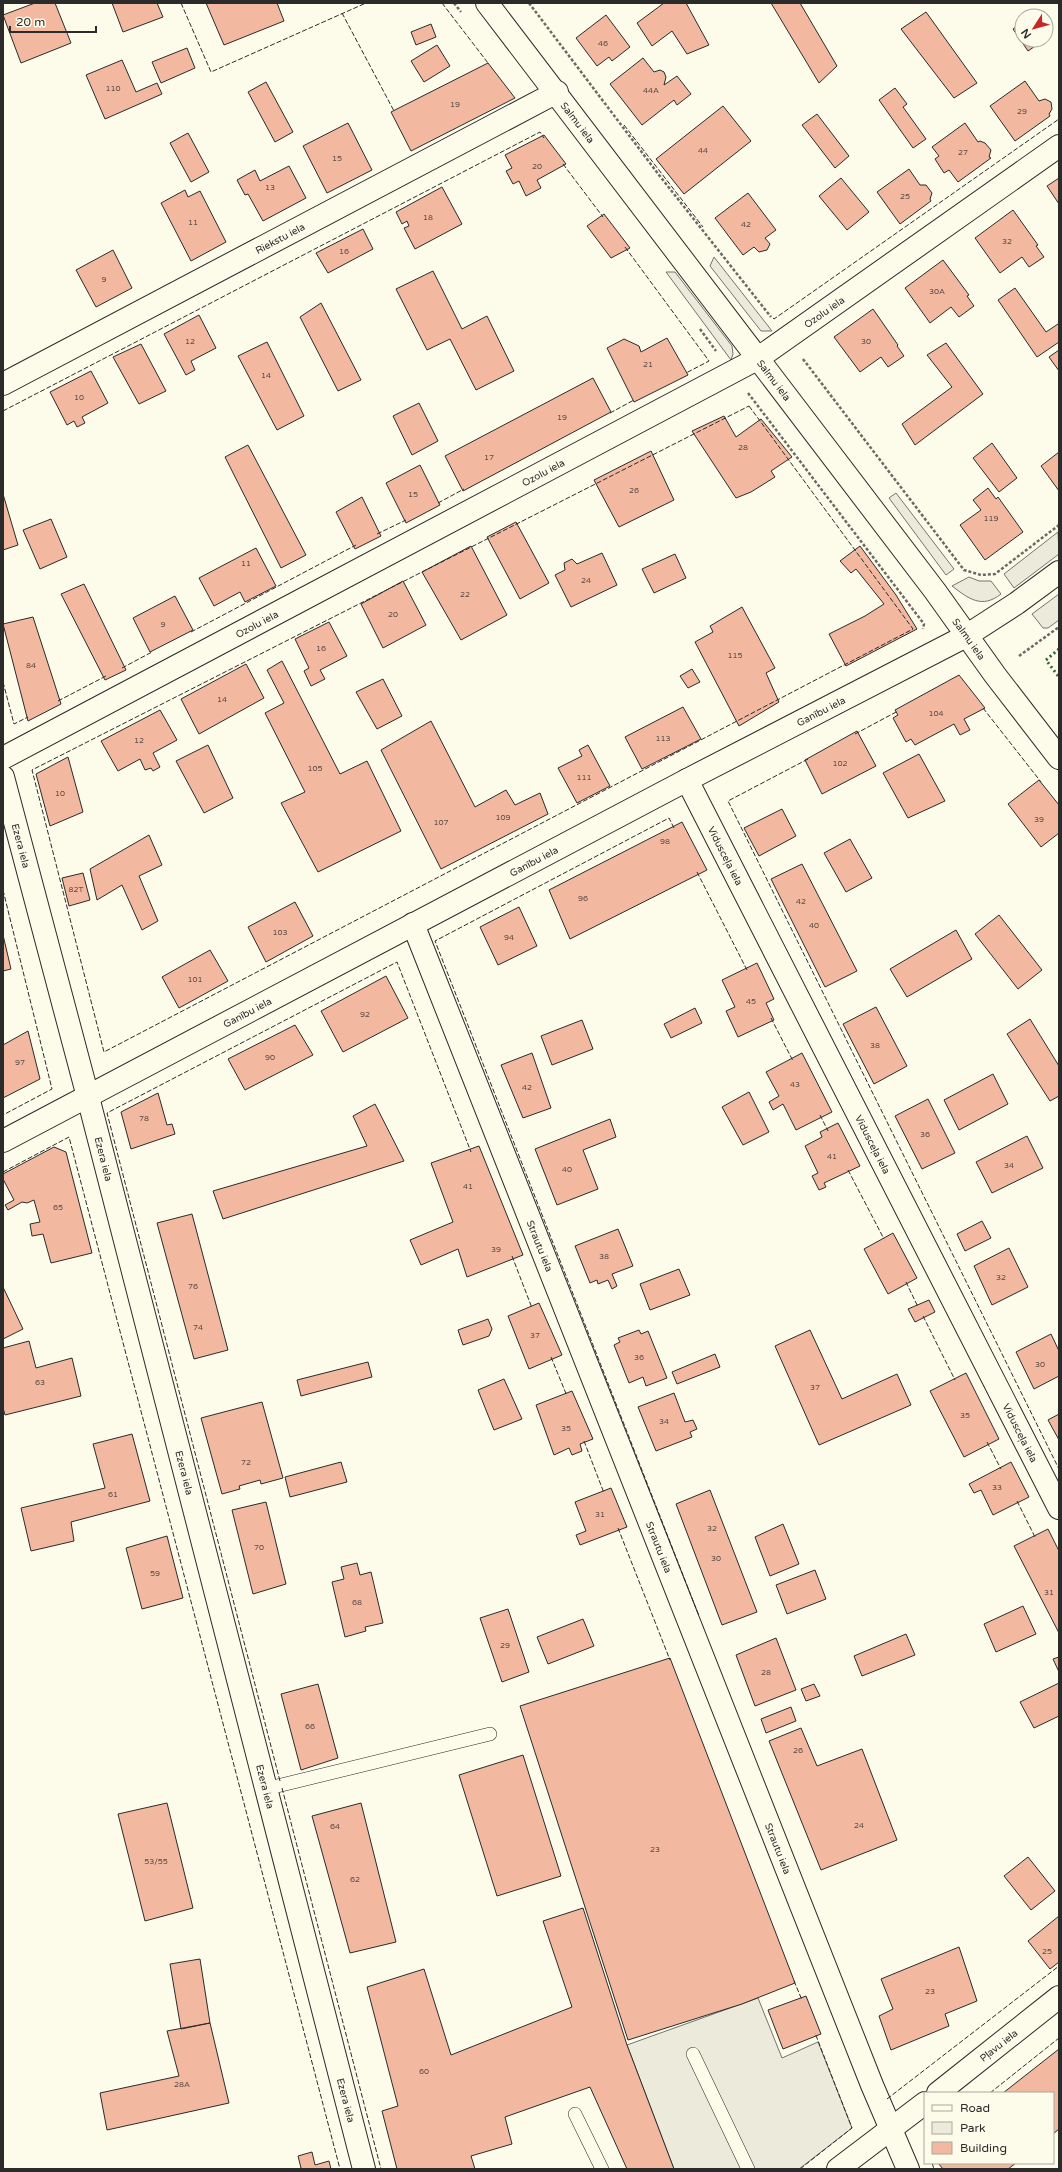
<svg xmlns="http://www.w3.org/2000/svg" width="1062" height="2172" viewBox="0 0 1062 2172" font-family="'Varela Round',sans-serif">
<style>
.green{fill:#ecebdb;stroke:#74746e}
.parking{fill:#eceadb;stroke:#74746e}
.building{fill:#f2b8a0;stroke:#2b2b2b}
.lines{fill:none;stroke-linecap:round;stroke-linejoin:round}
.service-casing{stroke:#2b2b2b;stroke-width:14}
.minor-casing{stroke:#2b2b2b;stroke-width:24}
.tertiary-casing{stroke:#2b2b2b;stroke-width:24}
.trunk-casing{stroke:#2b2b2b;stroke-width:24}
.path{stroke:#6a6964;stroke-width:2.5;stroke-dasharray:3 2;stroke-linecap:butt}
.service{stroke:#fdfbea;stroke-width:13}
.minor{stroke:#fdfbea;stroke-width:22}
.tertiary{stroke:#fdfbea;stroke-width:22}
.trunk{stroke:#fdfbea;stroke-width:22}
.hedge{stroke:#34623c;stroke-width:3;stroke-dasharray:2 3;stroke-linecap:butt}
.fence{stroke:#2b2b2b;stroke-width:1;stroke-dasharray:5 2;stroke-linecap:butt}
.labels{text-anchor:middle;stroke-width:3;stroke-linejoin:round;paint-order:stroke}
.number-label{font-size:8px;fill:#5d4e48}
.street-label{font-size:10px;fill:#2b2b2b;stroke:#fdfbea}
</style>
<rect width="100%" height="100%" fill="#fdfbea"/>
<path class="green" d="M714,257L772,331H761L710,266Z
M666,272H675L732,346L733,354L731,360Z
M896,493L954,569L946,575L889,498Z
M1058,532L1059,554L1014,588L1004,574Z
M969,577L979,581H991L1001,594C982,609 969,599 952,586Z
M1059,594V620L1048,628H1043L1032,614Z"/>
<path class="parking" d="M758,1998L782,2058L818,2042L852,2128L799,2169H674L627,2045Z"/>
<path class="building" d="M35,3H55L71,43L21,63L3,15Z
M112,3H157L163,17L123,32Z
M206,3H277L284,21L224,45Z
M664,3H686L709,45L687,54L672,31L652,46L637,23Z
M771,3H800L837,66L819,83Z
M926,12L977,83L954,98L901,29Z
M606,15L630,47L612,61L609,57L597,66L576,38Z
M1022,23V40H1044L1028,51L1013,29Z
M431,24L436,37L416,45L411,32Z
M437,45L450,66L424,82L411,61Z
M187,48L195,68L161,83L152,62Z
M643,58L654,72L660,70L664,72L666,77L664,85L677,76L691,94L677,105L674,100L642,125L610,84Z
M122,60L136,92L157,83L162,94L105,119L86,75Z
M488,63L515,98L411,151L391,112Z
M1025,81L1039,101L1045,99L1051,102L1052,109L1049,114L1050,116L1015,141L990,106Z
M266,82L293,132L275,142L248,92Z
M895,88L907,104L903,107L926,139L913,148L879,100Z
M723,106L751,141L684,194L656,159Z
M817,114L849,156L835,168L802,125Z
M348,123L372,170L327,193L303,146Z
M965,123L978,142L980,141L985,143L991,150L989,157L991,158L958,182L949,170L944,173L935,159L939,156L932,147Z
M188,133L209,172L191,182L170,143Z
M544,135L566,164L537,180L541,188L526,196L519,181L513,184L506,171L512,168L505,155Z
M289,166L306,198L263,221L248,194L245,195L237,180L255,170L260,181Z
M909,169L920,185H926L932,193L930,199L931,201L900,224L877,192Z
M841,178L869,212L847,230L819,196Z
M1059,178V204L1047,186Z
M442,187L462,224L415,249L404,228L409,226L407,221L402,224L396,212Z
M185,190L188,197L200,191L226,242L191,261L161,203Z
M748,193L776,230L765,238L770,244L767,250L759,252L754,247L743,255L715,218Z
M1013,210L1038,245L1036,246L1044,257L1029,267L1022,257L1000,273L975,238Z
M604,214L630,248L611,258L587,226Z
M363,229L373,249L328,273L316,253Z
M113,250L132,288L96,307L76,270Z
M943,260L969,295L967,296L974,306L959,317L951,307L930,323L905,288Z
M433,271L462,329L487,316L514,371L476,390L450,339L427,350L396,289Z
M1015,288L1046,332L1058,324L1059,326V342L1037,357L998,300Z
M321,303L361,380L338,391L300,317Z
M873,309L898,345L897,346L904,356L888,367L881,357L860,372L834,337Z
M199,315L216,348L191,361L195,370L186,375L164,334Z
M667,338L688,375L634,402L607,348L624,339L639,346L641,352Z
M267,342L304,416L277,430L238,356Z
M946,343L983,394L915,445L902,424L952,387L927,355Z
M141,344L166,391L139,404L113,357Z
M1059,350V371L1049,357Z
M91,371L108,403L82,417L85,423L77,427L74,421L67,425L50,392Z
M593,378L611,412L463,491L445,456Z
M419,403L438,441L412,455L393,416Z
M724,416L736,437L761,419L792,457L771,471L775,477L751,492L736,498L692,431Z
M992,443L1017,478L999,492L973,458Z
M248,445L306,555L281,568L225,457Z
M651,451L674,500L619,527L594,480Z
M1059,452V491L1041,466Z
M420,465L440,505L406,523L386,483Z
M988,488L996,499L998,497L1023,532L985,560L960,525L981,510L973,500Z
M3,494L18,545L3,550Z
M362,497L381,536L355,549L336,512Z
M51,519L67,557L40,569L23,530Z
M516,522L549,583L520,599L487,537Z
M471,546L507,615L461,640L422,572Z
M860,546L896,595L917,629L846,666L829,634L865,616L884,604L856,569L851,573L840,561Z
M256,548L276,586L245,602L240,592L214,606L199,578Z
M602,553L617,585L571,607L555,575L565,570L564,563L572,559L577,564Z
M675,554L686,578L654,593L642,569Z
M403,581L426,625L383,648L361,604Z
M84,584L126,670L105,680L61,594Z
M175,596L193,630L150,652L133,618Z
M742,607L775,668L766,673L779,702L739,726L695,642L713,632L710,626Z
M33,617L61,704L28,721L3,624Z
M329,622L347,656L320,670L325,679L311,686L304,671L309,668L295,639Z
M282,661L340,774L367,761L401,831L318,872L281,803L305,792L265,713L284,703L267,670Z
M246,664L264,698L199,734L181,699Z
M692,669L700,682L688,688L680,676Z
M959,675L985,708L964,719L970,730L960,735L954,724L915,745L911,739L906,742L893,718L898,715L895,710Z
M383,679L402,716L377,729L356,692Z
M683,707L701,739L642,769L625,737Z
M160,710L177,740L153,753L160,767L153,771L151,768L145,770L140,759L118,771L101,741Z
M431,721L475,807L506,790L515,805L540,793L548,814L441,869L381,750Z
M857,731L876,766L822,794L805,760Z
M208,745L233,798L204,813L176,761Z
M588,745L610,786L577,803L558,768L582,756L579,750Z
M919,754L945,801L908,818L883,773Z
M68,757L83,812L50,826L36,774Z
M1039,780L1059,805V833L1041,847L1008,804Z
M782,809L796,836L759,856L744,828Z
M682,822L707,870L570,939L549,890Z
M149,835L162,865L139,876L158,921L142,930L122,885L97,900L90,869Z
M850,839L872,878L846,892L824,853Z
M802,864L857,971L825,987L771,879Z
M83,873L90,900L69,906L62,878Z
M295,902L313,936L266,962L248,927Z
M519,907L537,946L498,965L480,927Z
M999,915L1042,970L1018,989L975,934Z
M956,930L972,959L907,997L890,969Z
M3,935L11,969L3,971Z
M210,950L228,981L179,1008L162,977Z
M757,963L774,999L766,1003L774,1020L738,1037L726,1011L735,1007L722,980Z
M386,976L408,1018L343,1052L321,1011Z
M876,1007L907,1066L874,1084L843,1024Z
M695,1008L702,1023L671,1038L664,1024Z
M1030,1019L1059,1066V1096L1050,1101L1007,1034Z
M582,1020L593,1049L552,1065L541,1036Z
M295,1025L313,1055L245,1090L228,1059Z
M28,1031L40,1079L3,1098V1045Z
M532,1053L551,1108L523,1118L501,1065Z
M802,1053L832,1112L796,1130L783,1104L773,1110L769,1102L779,1096L766,1072Z
M993,1074L1008,1104L959,1130L944,1100Z
M749,1092L769,1132L743,1145L722,1107Z
M158,1093L167,1125L172,1124L175,1134L131,1149L121,1112Z
M928,1099L955,1153L922,1169L895,1116Z
M375,1104L404,1161L223,1219L213,1191L367,1146L353,1116Z
M610,1119L616,1137L583,1150L598,1189L557,1205L535,1149Z
M838,1123L860,1166L824,1183L826,1187L819,1190L812,1176L818,1173L805,1146L822,1137L820,1132Z
M1027,1136L1043,1168L992,1193L976,1162Z
M479,1146L523,1255L467,1277L458,1249L421,1265L410,1240L453,1222L431,1163Z
M54,1147L66,1152L92,1253L51,1263L43,1234L32,1236L30,1224L40,1222L34,1200L27,1203L22,1202L8,1210L5,1205L14,1200L3,1179V1174Z
M192,1214L228,1350L194,1359L157,1223Z
M982,1221L991,1238L965,1251L957,1234Z
M618,1229L633,1266L612,1274L617,1286L612,1289L608,1280L598,1284L597,1280L590,1283L575,1246Z
M893,1233L917,1278L888,1294L864,1249Z
M1009,1248L1028,1287L992,1305L974,1266Z
M679,1269L690,1295L650,1310L640,1284Z
M3,1287L23,1329L3,1339Z
M929,1300L935,1312L915,1322L908,1309Z
M539,1303L562,1355L529,1369L508,1316Z
M488,1319L492,1329L489,1336L463,1345L458,1330Z
M639,1330L641,1334L648,1331L667,1378L646,1386L643,1377L629,1383L614,1345L620,1342L618,1338Z
M810,1330L842,1399L897,1374L911,1405L819,1445L775,1346Z
M1051,1334L1059,1351V1376L1034,1389L1016,1352Z
M29,1341L36,1368L72,1358L81,1396L5,1415L3,1408V1348Z
M715,1354L720,1367L677,1384L672,1372Z
M368,1362L372,1377L301,1396L297,1380Z
M966,1373L999,1439L964,1457L930,1391Z
M504,1379L522,1419L494,1430L478,1390Z
M572,1391L593,1439L580,1444L582,1451L572,1455L569,1448L554,1455L536,1405Z
M674,1393L685,1422L693,1420L697,1429L690,1432L692,1437L656,1451L638,1407Z
M262,1402L283,1478L261,1484L260,1480L239,1486L240,1489L222,1494L201,1418Z
M1059,1414V1440L1048,1420Z
M132,1434L150,1501L71,1522L74,1541L31,1551L21,1508L105,1488L93,1444Z
M341,1462L347,1482L290,1497L285,1477Z
M1011,1462L1029,1497L993,1515L981,1490L974,1493L969,1484Z
M611,1488L627,1527L580,1545L576,1535L586,1531L575,1502Z
M710,1490L757,1612L722,1625L676,1504Z
M266,1502L286,1584L253,1594L232,1510Z
M783,1524L799,1564L770,1576L755,1537Z
M1048,1529L1059,1551V1633L1014,1546Z
M167,1536L183,1598L142,1609L126,1548Z
M357,1563L360,1575L371,1572L383,1623L365,1627L366,1631L345,1637L332,1582L344,1579L341,1567Z
M815,1570L826,1599L787,1614L776,1585Z
M1023,1606L1036,1634L996,1652L984,1624Z
M508,1609L529,1672L502,1682L480,1618Z
M583,1619L594,1646L548,1664L537,1637Z
M906,1634L915,1655L862,1676L854,1656Z
M776,1638L796,1690L755,1706L736,1655Z
M1059,1657V1672L1053,1659Z
M670,1658L795,1983L742,2004L628,2040L520,1706Z
M1059,1683V1716L1034,1728L1020,1702Z
M318,1684L338,1758L301,1770L281,1694Z
M814,1684L820,1696L806,1701L801,1689Z
M791,1707L796,1721L766,1733L761,1719Z
M801,1728L817,1766L862,1749L897,1840L821,1870L769,1741Z
M523,1755L561,1876L497,1896L459,1775Z
M167,1803L193,1908L145,1921L118,1814Z
M361,1803L396,1942L350,1953L312,1816Z
M1028,1857L1055,1891L1031,1910L1004,1876Z
M583,1908L627,2045L674,2169H627L590,2087L505,2117L512,2144L471,2156L475,2169H397L382,2111L398,2106L367,1987L424,1969L451,2055L572,2007L543,1921Z
M1059,1916V1962L1050,1969L1028,1941Z
M959,1947L977,2001L945,2014L949,2026L891,2050L879,2016L893,2009L881,1979Z
M200,1959L210,2023L181,2029L170,1964Z
M806,1996L821,2034L783,2049L768,2010Z
M210,2023L229,2103L107,2130L100,2093L179,2076L167,2031Z
M1059,2049V2129L1053,2134V2093H1003Z
M312,2152L315,2165L329,2161L331,2169H298L301,2168L298,2156Z
M938,2163H1016L1008,2169H943Z"/>
<g class="lines">
<defs>
<path id="service" d="M265,1789L490,1734
M693,2054L748,2169
M575,2114L602,2169"/>
<g id="minor">
<path id="s1" d="M487,3L935,591L995,675L1059,758"/>
<path id="s2" d="M3,384L557,92"/>
<path id="s3" d="M3,758L757,359L1059,146"/>
<path id="s4" d="M687,780L1059,1508"/>
<path id="s5" d="M413,924L872,2085L908,2169"/>
<path id="s6" d="M938,2093L1059,1997"/>
<path d="M838,2169L925,2103"/>
</g>
<g id="tertiary">
<path id="s7" d="M3,777L88,1097L364,2169"/>
</g>
<g id="trunk">
<path id="s8" d="M3,1141L687,780L966,636L1017,603L1059,572"/>
</g>
</defs>
<use href="#service" class="service-casing"/>
<use href="#minor" class="minor-casing"/>
<use href="#tertiary" class="tertiary-casing"/>
<use href="#trunk" class="trunk-casing"/>
<path class="path" d="M454,3L461,12
M529,3L659,175L771,317
M700,329L716,351
M803,359L964,570L981,575L995,574L1059,525
M748,393L924,624L923,629
M1019,656L1059,627"/>
<use href="#service" class="service"/>
<use href="#minor" class="minor"/>
<use href="#tertiary" class="tertiary"/>
<use href="#trunk" class="trunk"/>
<path class="hedge" d="M1059,649L1046,660L1059,677"/>
<path class="fence" d="M181,3L211,72L366,3
M442,3L488,63
M342,13L394,111
M624,125L703,227
M563,164L603,217
M625,247L709,361L686,373
M773,318L774,319L1059,119
M749,406L913,629L104,1052L32,770Z
M3,411L540,132L544,138
M610,413L634,400
M438,503L464,489
M377,534L406,520
M191,632L356,545
M122,668L152,652
M3,682L14,724L28,717
M58,701L106,676
M983,708L1041,782
M855,734L898,711
M808,759L728,801L1059,1469
M674,828L669,818L435,941L699,1616
M697,872L747,970
M3,890L52,1089L3,1115
M771,1018L793,1061
M820,1115L828,1131
M848,1170L884,1239
M3,1172L69,1137L340,2169
M512,1256L532,1308
M906,1282L918,1307
M923,1316L955,1380
M551,1357L567,1396
M584,1441L604,1493
M987,1442L1001,1469
M1017,1501L1035,1537
M618,1528L670,1660
M280,1781L107,1113L397,962L471,1152
M282,1788L381,2169
M794,1981L802,2000
M990,2093L1059,2038
M887,2099L1059,1966
M925,2145V2148
M932,2163L934,2169
M800,2169L852,2128L815,2033
M883,2169H884"/>
</g>
<g class="labels">
<g class="number-label">
<text x="603" y="46">46</text>
<text x="113" y="91">110</text>
<text x="651" y="93">44A</text>
<text x="455" y="107">19</text>
<text x="1022" y="114">29</text>
<text x="703" y="153">44</text>
<text x="963" y="155">27</text>
<text x="337" y="161">15</text>
<text x="537" y="169">20</text>
<text x="270" y="190">13</text>
<text x="905" y="199">25</text>
<text x="428" y="220">18</text>
<text x="193" y="225">11</text>
<text x="746" y="227">42</text>
<text x="1007" y="244">32</text>
<text x="344" y="254">16</text>
<text x="104" y="282">9</text>
<text x="937" y="294">30A</text>
<text x="190" y="344">12</text>
<text x="866" y="344">30</text>
<text x="648" y="367">21</text>
<text x="266" y="378">14</text>
<text x="79" y="400">10</text>
<text x="562" y="420">19</text>
<text x="743" y="450">28</text>
<text x="489" y="460">17</text>
<text x="634" y="493">26</text>
<text x="413" y="497">15</text>
<text x="991" y="521">119</text>
<text x="246" y="566">11</text>
<text x="586" y="583">24</text>
<text x="465" y="597">22</text>
<text x="393" y="617">20</text>
<text x="163" y="627">9</text>
<text x="321" y="651">16</text>
<text x="735" y="658">115</text>
<text x="31" y="668">84</text>
<text x="222" y="702">14</text>
<text x="936" y="716">104</text>
<text x="663" y="741">113</text>
<text x="139" y="743">12</text>
<text x="840" y="766">102</text>
<text x="315" y="771">105</text>
<text x="584" y="780">111</text>
<text x="60" y="796">10</text>
<text x="503" y="820">109</text>
<text x="1039" y="822">39</text>
<text x="441" y="825">107</text>
<text x="665" y="844">98</text>
<text x="76" y="892">82T</text>
<text x="583" y="901">96</text>
<text x="801" y="904">42</text>
<text x="814" y="928">40</text>
<text x="280" y="935">103</text>
<text x="509" y="940">94</text>
<text x="195" y="982">101</text>
<text x="751" y="1004">45</text>
<text x="365" y="1017">92</text>
<text x="875" y="1048">38</text>
<text x="270" y="1060">90</text>
<text x="20" y="1065">97</text>
<text x="795" y="1087">43</text>
<text x="527" y="1090">42</text>
<text x="144" y="1121">78</text>
<text x="925" y="1137">36</text>
<text x="832" y="1159">41</text>
<text x="1009" y="1168">34</text>
<text x="567" y="1172">40</text>
<text x="468" y="1189">41</text>
<text x="58" y="1210">65</text>
<text x="496" y="1252">39</text>
<text x="604" y="1259">38</text>
<text x="1001" y="1280">32</text>
<text x="193" y="1289">76</text>
<text x="198" y="1330">74</text>
<text x="535" y="1338">37</text>
<text x="639" y="1360">36</text>
<text x="1040" y="1367">30</text>
<text x="40" y="1385">63</text>
<text x="815" y="1390">37</text>
<text x="965" y="1418">35</text>
<text x="664" y="1424">34</text>
<text x="566" y="1431">35</text>
<text x="246" y="1465">72</text>
<text x="997" y="1490">33</text>
<text x="113" y="1497">61</text>
<text x="600" y="1517">31</text>
<text x="712" y="1531">32</text>
<text x="259" y="1550">70</text>
<text x="716" y="1561">30</text>
<text x="155" y="1576">59</text>
<text x="1049" y="1595">31</text>
<text x="357" y="1605">68</text>
<text x="505" y="1648">29</text>
<text x="766" y="1675">28</text>
<text x="310" y="1729">66</text>
<text x="798" y="1753">26</text>
<text x="859" y="1828">24</text>
<text x="335" y="1829">64</text>
<text x="655" y="1852">23</text>
<text x="156" y="1864">53/55</text>
<text x="355" y="1882">62</text>
<text x="1047" y="1954">25</text>
<text x="930" y="1994">23</text>
<text x="424" y="2074">60</text>
<text x="182" y="2087">28A</text>
</g>
<g class="street-label">
<text dy="4" stroke="none"><textPath href="#s1" startOffset="150">Salmu iela</textPath></text>
<text dy="4" stroke="none"><textPath href="#s2" startOffset="313">Riekstu iela</textPath></text>
<text dy="4" stroke="none"><textPath href="#s3" startOffset="935">Ozolu iela</textPath></text>
<text dy="4" stroke="none"><textPath href="#s1" startOffset="474">Salmu iela</textPath></text>
<text dy="4" stroke="none"><textPath href="#s3" startOffset="611">Ozolu iela</textPath></text>
<text dy="4" stroke="none"><textPath href="#s3" startOffset="287">Ozolu iela</textPath></text>
<text dy="4" stroke="none"><textPath href="#s1" startOffset="798">Salmu iela</textPath></text>
<text dy="4" stroke="none"><textPath href="#s8" startOffset="924">Ganību iela</textPath></text>
<text dy="4" stroke="none"><textPath href="#s7" startOffset="71">Ezera iela</textPath></text>
<text dy="4" stroke="none"><textPath href="#s4" startOffset="85">Vidusceļa iela</textPath></text>
<text dy="4" stroke="none"><textPath href="#s8" startOffset="600">Ganību iela</textPath></text>
<text dy="4" stroke="none"><textPath href="#s8" startOffset="276">Ganību iela</textPath></text>
<text dy="4" stroke="none"><textPath href="#s4" startOffset="409">Vidusceļa iela</textPath></text>
<text dy="4" stroke="none"><textPath href="#s7" startOffset="395">Ezera iela</textPath></text>
<text dy="4" stroke="none"><textPath href="#s5" startOffset="346">Strautu iela</textPath></text>
<text dy="4" stroke="none"><textPath href="#s4" startOffset="733">Vidusceļa iela</textPath></text>
<text dy="4" stroke="none"><textPath href="#s7" startOffset="719">Ezera iela</textPath></text>
<text dy="4" stroke="none"><textPath href="#s5" startOffset="670">Strautu iela</textPath></text>
<text dy="4" stroke="none"><textPath href="#s7" startOffset="1043">Ezera iela</textPath></text>
<text dy="4" stroke="none"><textPath href="#s5" startOffset="994">Strautu iela</textPath></text>
<text dy="4" stroke="none"><textPath href="#s6" startOffset="77">Pļavu iela</textPath></text>
<text dy="4" stroke="none"><textPath href="#s7" startOffset="1367">Ezera iela</textPath></text>
</g>
</g>
<rect width="1062" height="2172" fill="none" stroke="#2b2b2b" stroke-width="8"/>
<rect x="924" y="2092" width="130" height="72" fill="#fdfbea" stroke="#a9a89e"/>
<rect x="932" y="2105" width="20" height="6" fill="#fdfbea" stroke="#a9a89e"/>
<text x="960" y="2112" font-size="12" fill="#2b2b2b">Road</text>
<rect x="932" y="2122" width="20" height="12" fill="#ecebdb" stroke="#a9a89e"/>
<text x="960" y="2132" font-size="12" fill="#2b2b2b">Park</text>
<rect x="932" y="2142" width="20" height="12" fill="#f2b8a0" stroke="#a9a89e"/>
<text x="960" y="2152" font-size="12" fill="#2b2b2b">Building</text>
<g transform="translate(1034 28) rotate(234)"><circle r="19" fill="#fdfbea" stroke="#a9a89e"/>
<path d="M0-3L7 15L0 10L-7 15Z" fill="#c62828"/>
<text y="-6" font-size="11" font-weight="bold" text-anchor="middle" fill="#2b2b2b">N</text>
</g>
<path d="M10 26v6h86v-6" fill="none" stroke="#2b2b2b" stroke-width="2"/>
<text x="16" y="26" font-size="12" fill="#2b2b2b" stroke="#fdfbea" stroke-width="3" paint-order="stroke">20 m</text>
</svg>
